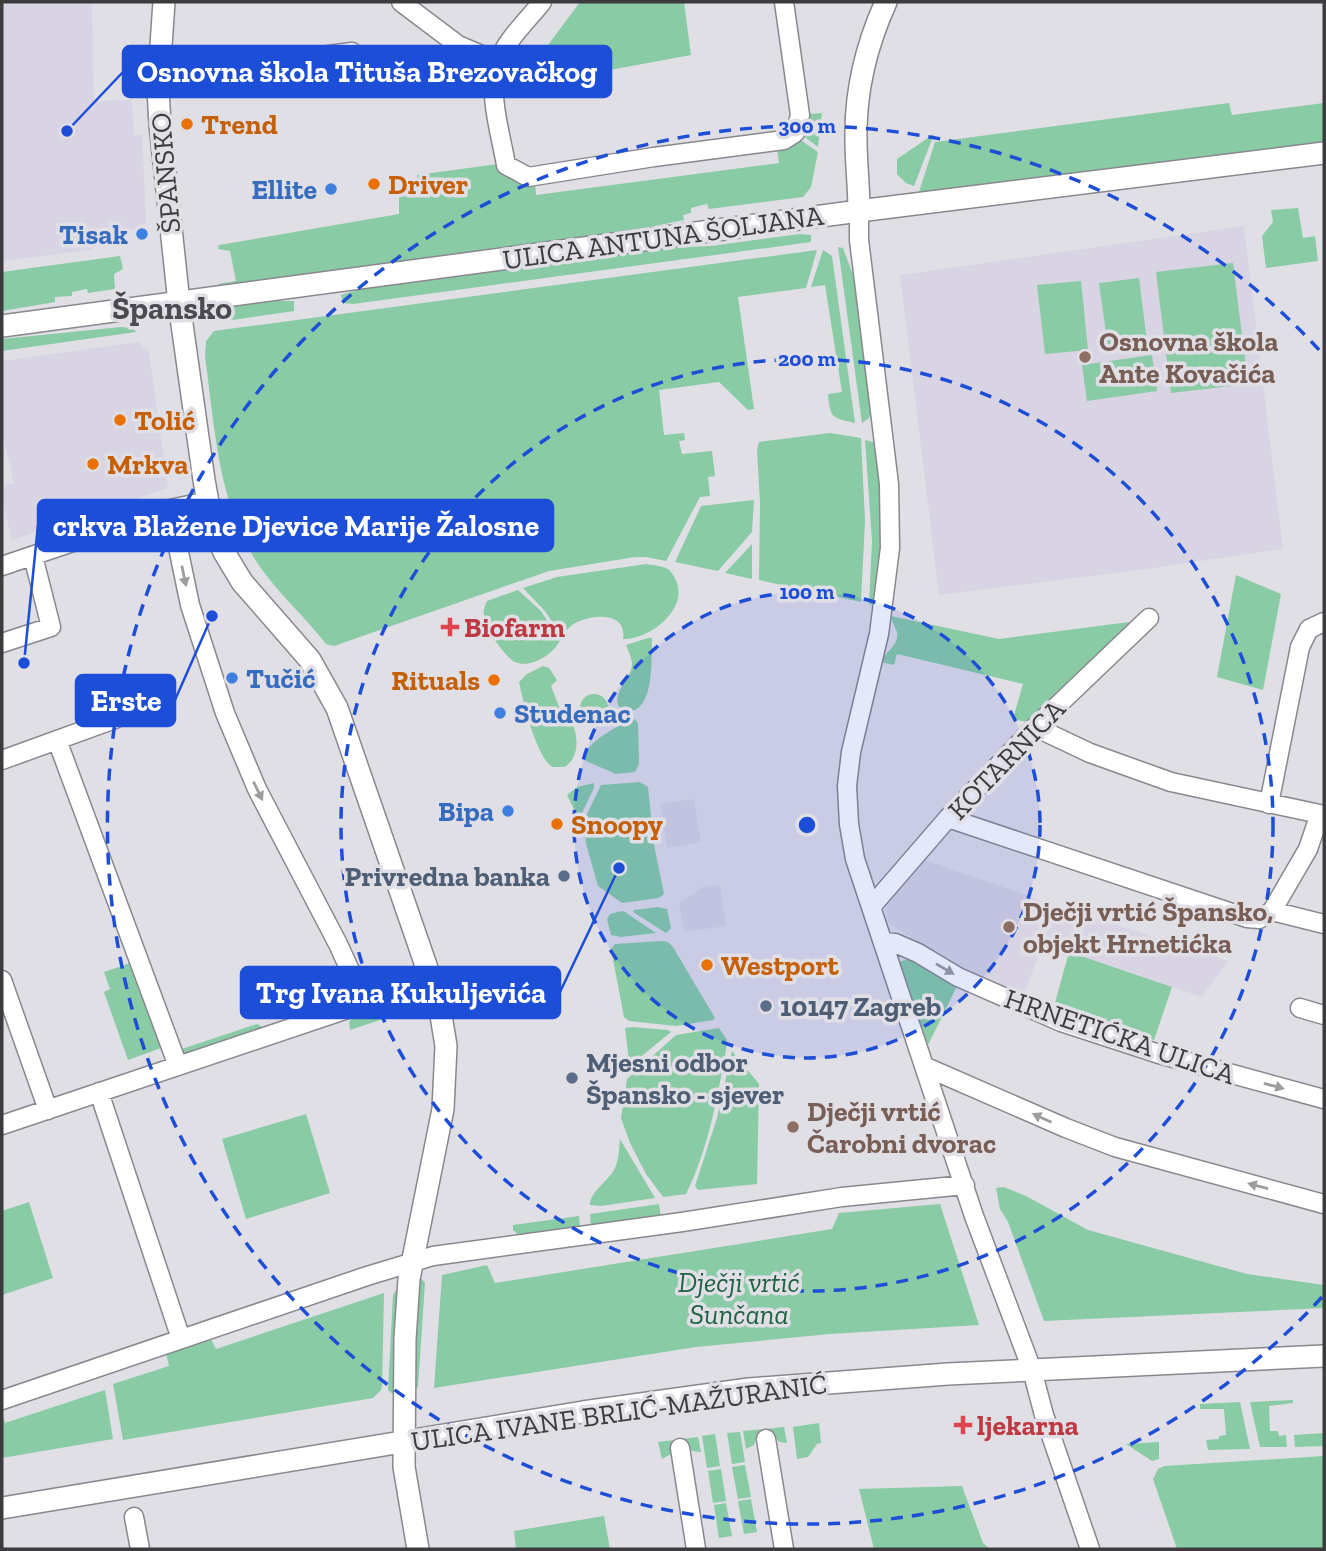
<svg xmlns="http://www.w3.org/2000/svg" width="1326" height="1551" viewBox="0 0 1326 1551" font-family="'Zilla Slab',serif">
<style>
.built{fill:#d9d4e3}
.green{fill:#88cba5}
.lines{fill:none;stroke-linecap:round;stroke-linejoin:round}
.minor-casing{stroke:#89878e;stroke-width:21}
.tertiary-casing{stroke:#89878e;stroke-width:24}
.minor{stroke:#fff;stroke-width:18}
.tertiary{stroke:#fff;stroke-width:21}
.oneway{fill:#9e9d9e}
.ring{fill:none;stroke:#1d4ed8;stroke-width:3.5;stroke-dasharray:12 9}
.food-dot{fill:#e8710a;stroke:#e1dfe6;stroke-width:2.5}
.shop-dot{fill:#3f7fe0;stroke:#e1dfe6;stroke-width:2.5}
.education-dot{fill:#8d6e63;stroke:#e1dfe6;stroke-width:2.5}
.health-dot{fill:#e0444e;stroke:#e1dfe6;stroke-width:2.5}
.service-dot{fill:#5c6f8a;stroke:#e1dfe6;stroke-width:2.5}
.labels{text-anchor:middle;stroke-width:7;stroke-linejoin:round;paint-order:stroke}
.food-label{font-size:28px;font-weight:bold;fill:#c56008;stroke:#e1dfe6;text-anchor:start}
.street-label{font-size:28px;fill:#3c3b3e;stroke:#e1dfe6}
.shop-label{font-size:28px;font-weight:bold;fill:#366cbe;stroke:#e1dfe6;text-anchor:end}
.education-label{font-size:28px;font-weight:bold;fill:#785e54;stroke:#e1dfe6;text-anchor:start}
.health-label{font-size:28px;font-weight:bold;fill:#be3a42;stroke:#e1dfe6;text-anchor:start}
.service-label{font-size:28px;font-weight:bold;fill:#4e5e75;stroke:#e1dfe6;text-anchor:start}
.park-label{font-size:28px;font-style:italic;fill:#1d6242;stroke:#e1dfe6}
.quarter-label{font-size:32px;font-weight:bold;fill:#4c4950;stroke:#e1dfe6}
.centre{fill:#1d4ed8;stroke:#e1dfe6;stroke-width:3.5}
.ring-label{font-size:21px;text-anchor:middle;font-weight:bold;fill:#1d4ed8;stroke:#e1dfe6;stroke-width:7;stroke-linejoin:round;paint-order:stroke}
.leader{fill:none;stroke:#1d4ed8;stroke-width:2.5}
.callout-dot{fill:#1d4ed8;stroke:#e1dfe6;stroke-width:2.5}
.callout{fill:#1d4ed8;stroke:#1d4ed8;stroke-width:2.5}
.callout-label{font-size:30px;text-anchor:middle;font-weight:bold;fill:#fff}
</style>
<rect width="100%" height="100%" fill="#e1dfe6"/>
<path class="built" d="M2,2H92L94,101L132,100L134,135H142L146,223L89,250L2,261Z
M1244,226L1283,549L1140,570L939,595L900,275Z
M138,342L149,352L168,488L12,540L2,499V486L14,483L2,432V361Z
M694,799L701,842L667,848L660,804Z
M924,860L1064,908L1228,961L1202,997L1043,944L1022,999L971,974L890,924L886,917L885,906Z
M720,884L726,926L684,932L679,903L703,887Z"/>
<path class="green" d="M580,2H684L691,55L529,85L528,72Z
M1229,103L1232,115L1324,103V142L919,192L935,142Z
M822,113L818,147L802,135L809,121V114Z
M934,134L914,186L906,183L897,174V159Z
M799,139L818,152L811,187L803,197L709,209L707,204L691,208V213L683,215L684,220L635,230L218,287V284L236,281L230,251L218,249L219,245L399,214V195L419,189L417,175L498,164L512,179L535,183L536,195L779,163L777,150Z
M1298,208L1303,238L1315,236L1318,261L1266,268L1262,236L1273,222L1271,210Z
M800,234L811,235V242L353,304L343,303L341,295L374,285L649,249L711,246Z
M838,247L843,248L853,275L872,409L869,418L862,423Z
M817,250L806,288L738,297L754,409L748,410L719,382L659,390L664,435L684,433L685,440L679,441L682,454L712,451L715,476L708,477L710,496L700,497L666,561L646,557H635L549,571L334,646L326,644C306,618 282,597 263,571C218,510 215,429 205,356L206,341L214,331Z
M823,250L832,256L855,423C832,418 830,418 828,394L842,392L825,285L811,287Z
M120,256L123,269L114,274L115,289L88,293L87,289L72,292V296L55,297V302L2,311V272Z
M1233,263L1248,384L1171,393L1156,272Z
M1139,278L1147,342L1108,347L1099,283Z
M1081,281L1088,350L1045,354L1037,285Z
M247,301H294V311L219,322L215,319L214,313L230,305Z
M121,327L133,328L136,332L2,351V339Z
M1152,355L1157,391L1087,401L1082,365Z
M830,433L861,438L865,521L861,602L759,580L760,503L757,450L759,442Z
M865,440L873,442L876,446C886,494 883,557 876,605L869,604L872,541Z
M754,500L752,532L718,571L675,562L701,506Z
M752,544V579L725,573Z
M646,564C653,565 662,566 668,569C672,572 675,578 677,583C687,611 648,640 623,639C627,612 595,614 577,622C572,624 568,629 564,633L559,632L544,610L523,588L557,577Z
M1236,575L1281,594L1263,690L1217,677Z
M518,590L541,611L560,640C554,654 531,669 515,662C505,657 485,628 484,617C483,611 484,607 487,601Z
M891,616L999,639L1129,622L1126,630L1027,722L1013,719L1023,684L897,654L894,665L881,662C885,652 900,644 897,632C895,627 892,622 891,616Z
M648,638H652C651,659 656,718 622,711C607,694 633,681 632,662C631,657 628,650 626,645Z
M543,666L549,668L557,680L551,686L560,709H566C576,726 584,753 565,767H552C536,755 523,702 519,682L527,674Z
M580 708a14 14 0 1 1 28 0a14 14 0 1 1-28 0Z
M635,719L638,724L639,764L635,772L616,774L586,761L584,758C586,742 620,724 635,719Z
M640,782L648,787L654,845L664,894L659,898L622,903L598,886L586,844L584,820L601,785Z
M594,783V788L579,819L567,795L577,787Z
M658,907L667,909L671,928L666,933L633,912L634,910Z
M622,911L625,912L656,933L621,937L611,935L607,919L610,914Z
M662,941L668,942L673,947L715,1018L713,1020L676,1026L629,1021L624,1017L611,949L615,944Z
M1069,952L1172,987L1154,1040L1053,1010Z
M909,959L958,984L928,1045L898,962Z
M133,962L164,1047L128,1060L104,992L110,989L104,972Z
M403,999H411L413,1009L350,1030L349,1022L355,1015Z
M257,1024L264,1028L187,1054L179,1050Z
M632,1027L668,1030L671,1032L632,1064L629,1061L625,1028Z
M719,1028L727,1040V1044C718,1094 709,1148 686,1194L663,1197L646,1174L630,1143L621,1118L627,1079L676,1035Z
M732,1051L759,1084L757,1184L698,1190L695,1186L717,1118Z
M306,1114L330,1193L246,1219L222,1139Z
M620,1139L655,1198L601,1206L590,1205C590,1191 609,1181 615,1168C619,1159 619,1149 620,1139Z
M1004,1187L1026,1196L1088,1230L1247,1274L1324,1285V1308L1044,1321L1008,1222L1000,1209L996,1188Z
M29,1202L53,1278L2,1295V1211Z
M659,1204L661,1217L591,1227L590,1214Z
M940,1204L979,1325L830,1334L696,1347L434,1388L442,1275L487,1265L495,1283L832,1229L839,1213Z
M579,1216L580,1228L520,1236L513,1230V1225Z
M421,1278L425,1283L418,1387L411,1392L418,1285Z
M398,1287L399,1289L394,1395L388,1390L393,1295Z
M384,1293L382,1386L381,1390L373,1398L123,1440L113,1384L169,1366L166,1353L210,1337L216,1349Z
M105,1390L113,1439L2,1458V1413L5,1423Z
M1293,1400V1403L1269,1406L1270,1431H1278L1279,1436L1286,1435L1287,1447H1260L1250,1402Z
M1240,1402L1250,1449L1208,1450L1206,1440L1219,1439V1436L1226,1435L1224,1409H1200V1404Z
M819,1423L821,1443L817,1444L808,1457L797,1459L793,1427Z
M784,1427L787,1443L779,1442L773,1433L757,1435L754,1445L746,1449L743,1431Z
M740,1432L745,1462L732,1464L727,1433Z
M1324,1433V1446L1295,1447L1294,1435Z
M715,1434L720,1466L707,1468L702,1436Z
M698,1437L701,1452L692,1451L687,1442L673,1444L671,1454L662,1459L658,1442Z
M1159,1442V1459L1152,1461L1126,1444Z
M1324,1456V1549H1177L1153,1479L1158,1469L1164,1466Z
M745,1465L751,1497L738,1499L732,1467Z
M721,1469L726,1501L713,1503L708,1471Z
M962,1486L983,1543L990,1549H874L859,1489Z
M751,1499L757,1532L744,1534L738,1501Z
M726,1503L732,1536L719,1538L714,1505Z
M604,1516L610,1549H516L514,1531Z"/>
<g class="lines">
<defs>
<path id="minor" d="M401,2L458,45L498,62
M542,2C528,20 505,41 498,63C487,94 501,134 506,165L528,177L654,157L784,140L795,133L800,115L784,2
M159,77L352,52
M859,211V240L889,484L890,548L879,634L851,752L847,786L849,824L855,859L974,1216L1032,1370L1044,1415L1090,1549
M170,509L190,605L225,713L257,789L338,944L365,1003
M2,566L170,509L208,501
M2,643L51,627L33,556
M1035,727L1090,753L1171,782L1324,815
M57,740L178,1066
M2,760L115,719
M1269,804L1300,647L1309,629L1324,622
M948,818L1247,918L1259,919L1272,911L1324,924
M871,907L948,818L1035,727L1149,618
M1272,911L1308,849L1320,814
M883,942L895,943L918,953L958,977L1061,1022L1159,1054L1324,1099
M2,980L48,1110
M1300,1008L1324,1015
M926,1067L1066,1128L1115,1147L1324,1204
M99,1092L181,1339
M2,1125L431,981
M2,1400L367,1276L433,1256L682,1222L842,1197L965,1185
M766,1439L784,1549
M680,1448L696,1549
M134,1517L140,1549"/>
<path id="tertiary" d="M164,2L158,89L160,125L179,303L204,480L212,525L224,552L242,582L310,660L337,708L439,1003L446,1046L443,1109L409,1279L405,1339L404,1467L418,1549
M859,211C859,187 856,163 856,140C855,91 866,46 886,2
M2,326L859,211L1324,153
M2,1508L583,1412L749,1389L948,1374L1324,1356"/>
</defs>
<use href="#minor" class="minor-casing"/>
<use href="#tertiary" class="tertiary-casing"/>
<use href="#minor" class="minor"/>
<use href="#tertiary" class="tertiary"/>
</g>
<defs><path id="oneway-solid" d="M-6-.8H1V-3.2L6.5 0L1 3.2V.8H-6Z" transform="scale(1.75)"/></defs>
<g class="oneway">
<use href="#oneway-solid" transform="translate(184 576) rotate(78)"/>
<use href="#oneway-solid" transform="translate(258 791) rotate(64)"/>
<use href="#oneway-solid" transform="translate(945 969) rotate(30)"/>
<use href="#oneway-solid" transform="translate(1274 1086) rotate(15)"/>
<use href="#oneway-solid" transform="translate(1042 1118) rotate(-156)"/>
<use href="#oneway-solid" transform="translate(1258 1186) rotate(-165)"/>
</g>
<circle cx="807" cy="825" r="233" fill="#1d4ed8" fill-opacity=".12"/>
<g class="ring">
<circle cx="807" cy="825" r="233"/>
<circle cx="807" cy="825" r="466"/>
<path d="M1322 1297A699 699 0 1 1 1322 353"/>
</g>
<g class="food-dot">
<circle cx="187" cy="124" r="7"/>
<circle cx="374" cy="184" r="7"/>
<circle cx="120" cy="420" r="7"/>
<circle cx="93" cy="464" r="7"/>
<circle cx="494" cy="680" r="7"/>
<circle cx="557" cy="824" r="7"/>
<circle cx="707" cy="965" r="7"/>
</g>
<g class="shop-dot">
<circle cx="331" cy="189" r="7"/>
<circle cx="142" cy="234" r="7"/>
<circle cx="232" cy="678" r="7"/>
<circle cx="500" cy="713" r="7"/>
<circle cx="508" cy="811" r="7"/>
</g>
<g class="education-dot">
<circle cx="1085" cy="357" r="7"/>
<circle cx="1009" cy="927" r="7"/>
<circle cx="793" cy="1127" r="7"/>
</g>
<g class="health-dot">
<path d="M446.5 616.5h7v7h7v7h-7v7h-7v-7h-7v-7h7z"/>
<path d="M959.5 1414.5h7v7h7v7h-7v7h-7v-7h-7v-7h7z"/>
</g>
<g class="service-dot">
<circle cx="564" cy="876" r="7"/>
<circle cx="766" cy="1006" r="7"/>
<circle cx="572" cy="1078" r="7"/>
</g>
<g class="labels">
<g class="food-label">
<text x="201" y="134">Trend</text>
<text x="388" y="194">Driver</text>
<text x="134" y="430">Tolić</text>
<text x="107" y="474">Mrkva</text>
<text x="480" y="690" text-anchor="end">Rituals</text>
<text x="571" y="834">Snoopy</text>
<text x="721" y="975">Westport</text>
</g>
<g class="street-label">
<text transform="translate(165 173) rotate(-95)" y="10">ŠPANSKO</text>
<text transform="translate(663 237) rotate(-8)" y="10">ULICA ANTUNA ŠOLJANA</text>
<text transform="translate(1006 759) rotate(-46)" y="10">KOTARNICA</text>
<text transform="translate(1120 1036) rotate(19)" y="10">HRNETIĆKA ULICA</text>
<text transform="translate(619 1412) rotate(-8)" y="10">ULICA IVANE BRLIĆ-MAŽURANIĆ</text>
</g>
<g class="shop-label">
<text x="317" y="199">Ellite</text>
<text x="128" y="244">Tisak</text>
<text x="246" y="688" text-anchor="start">Tučić</text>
<text x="514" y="723" text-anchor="start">Studenac</text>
<text x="494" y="821">Bipa</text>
</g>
<g class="education-label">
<text x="1099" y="351">Osnovna škola<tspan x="1099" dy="32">Ante Kovačića</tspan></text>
<text x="1023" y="921">Dječji vrtić Špansko,<tspan x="1023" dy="32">objekt Hrnetićka</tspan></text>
<text x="807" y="1121">Dječji vrtić<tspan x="807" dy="32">Čarobni dvorac</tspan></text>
</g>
<g class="health-label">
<text x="464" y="637">Biofarm</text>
<text x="977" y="1435">ljekarna</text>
</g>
<g class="service-label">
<text x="550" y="886" text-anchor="end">Privredna banka</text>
<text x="780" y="1016">10147 Zagreb</text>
<text x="586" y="1072">Mjesni odbor<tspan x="586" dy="32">Špansko - sjever</tspan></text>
</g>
<g class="park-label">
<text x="739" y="1292">Dječji vrtić<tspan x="739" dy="32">Sunčana</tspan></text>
</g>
<g class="quarter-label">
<text x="172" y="319">Špansko</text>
</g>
</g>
<circle cx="807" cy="825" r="10" class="centre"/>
<g class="ring-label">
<text x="807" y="133">300 m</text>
<text x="807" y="366">200 m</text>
<text x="807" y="599">100 m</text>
</g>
<path class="leader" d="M67 131L123 72M24 663L38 525M212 616L175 700M619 868L560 992"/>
<g class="callout-dot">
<circle cx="67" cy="131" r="7"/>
<circle cx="24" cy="663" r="7"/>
<circle cx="212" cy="616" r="7"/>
<circle cx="619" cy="868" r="7"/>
</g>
<g class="callout">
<rect x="123" y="46" width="488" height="51" rx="7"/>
<rect x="38" y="500" width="515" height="51" rx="7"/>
<rect x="76" y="675" width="99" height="51" rx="7"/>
<rect x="241" y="967" width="319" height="51" rx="7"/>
</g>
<g class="callout-label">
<text x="367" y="82">Osnovna škola Tituša Brezovačkog</text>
<text x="296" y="536">crkva Blažene Djevice Marije Žalosne</text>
<text x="126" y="711">Erste</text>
<text x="401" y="1003">Trg Ivana Kukuljevića</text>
</g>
<rect width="1326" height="1551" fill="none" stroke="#3c3b3e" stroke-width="7"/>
</svg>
